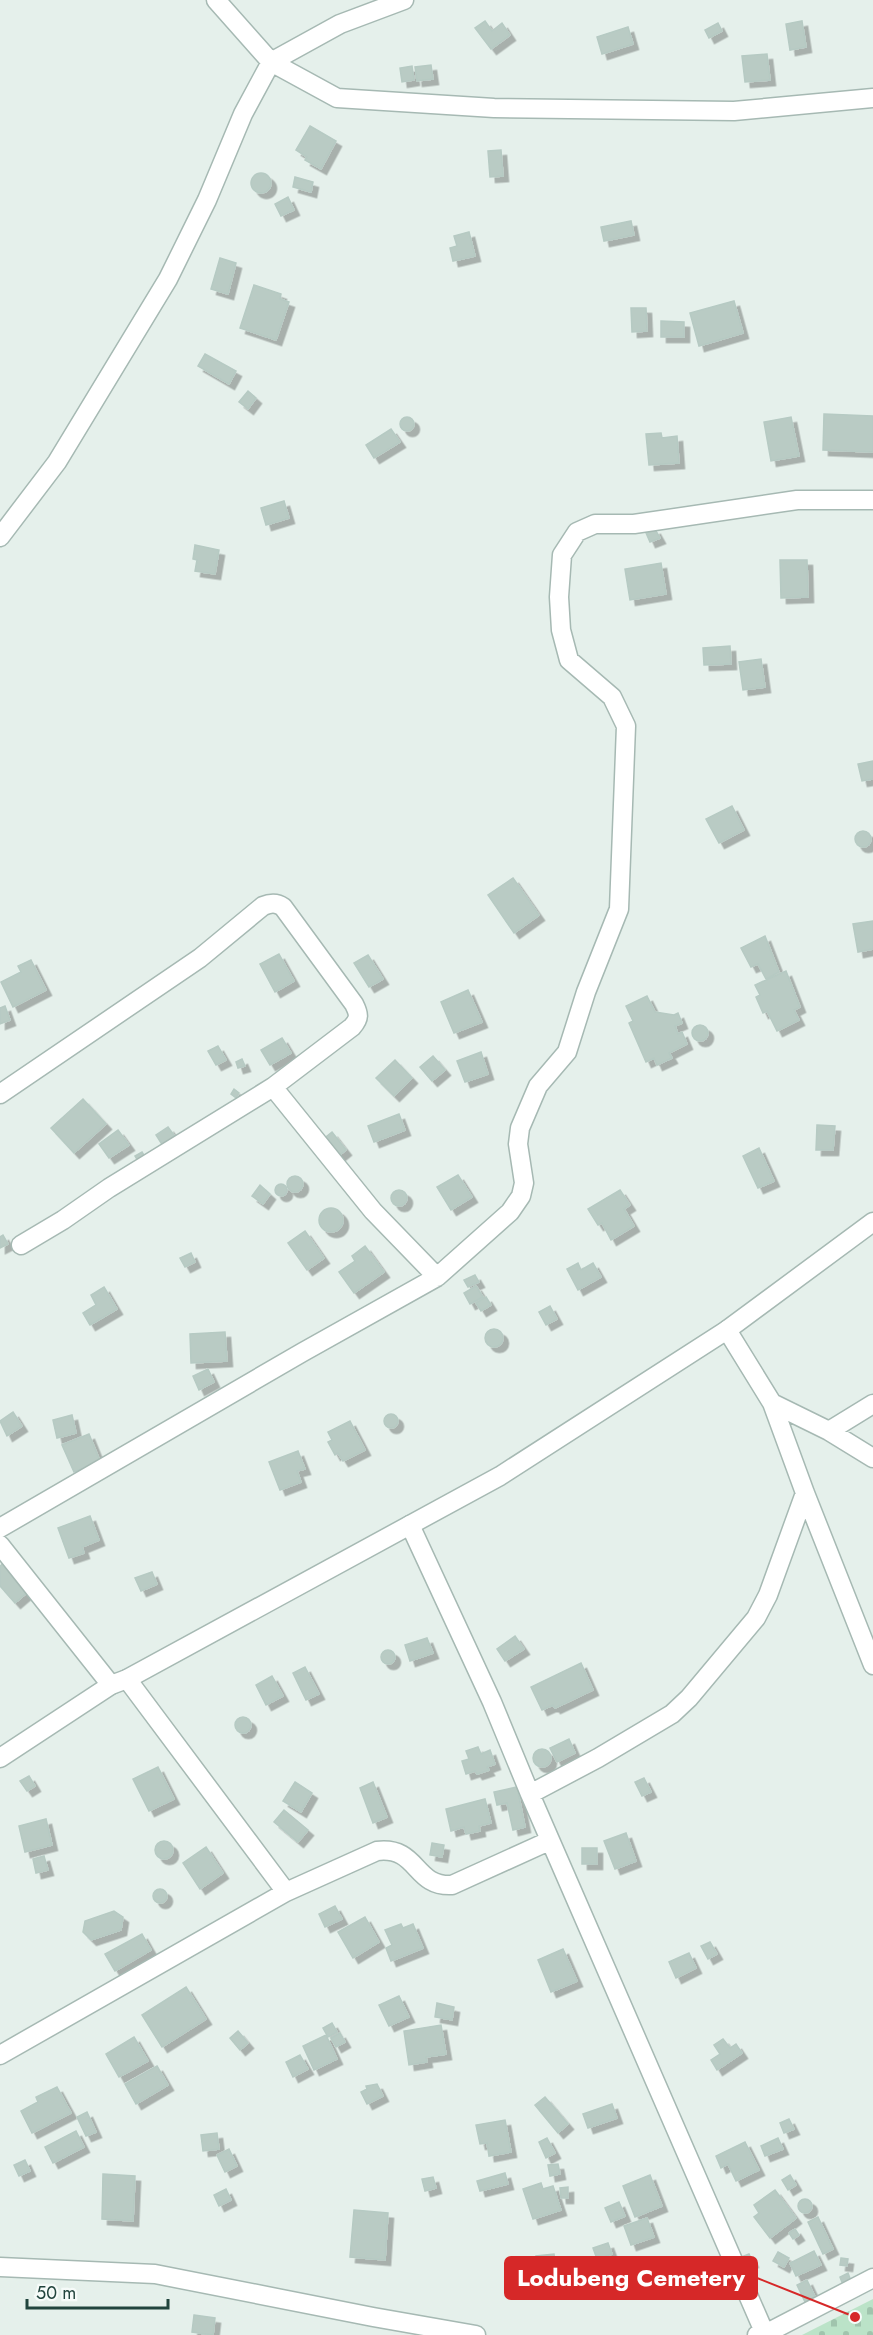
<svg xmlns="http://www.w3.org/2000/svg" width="873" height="2335" viewBox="0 0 873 2335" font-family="Jost,sans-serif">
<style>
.cemetery{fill:url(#cemetery-stones)}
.building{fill:#b9cbc4;stroke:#b6cac3;stroke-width:1.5;filter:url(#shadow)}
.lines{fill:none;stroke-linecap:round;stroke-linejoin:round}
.minor-casing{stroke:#a6b9b3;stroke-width:21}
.tertiary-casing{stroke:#a6b9b3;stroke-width:21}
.minor{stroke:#fff;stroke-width:18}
.tertiary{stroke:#fff;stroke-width:18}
.leader{fill:none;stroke:#d62828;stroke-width:2}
.callout-dot{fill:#d62828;stroke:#f6fbf9;stroke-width:2}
.callout{fill:#d62828;stroke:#d62828;stroke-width:2}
.callout-label{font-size:24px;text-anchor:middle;font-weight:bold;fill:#fff}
</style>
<defs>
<pattern id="cemetery-stones" width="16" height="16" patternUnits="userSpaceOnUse" patternTransform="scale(1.5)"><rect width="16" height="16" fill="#bbe3c8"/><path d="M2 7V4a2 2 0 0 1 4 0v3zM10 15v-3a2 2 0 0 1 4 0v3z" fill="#a0c4ad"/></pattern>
<filter id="shadow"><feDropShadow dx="5.5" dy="5.5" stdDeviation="0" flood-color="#0004"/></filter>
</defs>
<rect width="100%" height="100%" fill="#e5f0eb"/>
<path class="cemetery" d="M873,2299V2335H802Z"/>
<path class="building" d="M485,21L492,31L502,23L510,35L491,49L475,28Z
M802,21L806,47L790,50L786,24Z
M718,23L722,31L709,38L705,30Z
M628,27L633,44L602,54L597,37Z
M767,54L770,80L745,82L742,56Z
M431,65L433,79L417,81L415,67Z
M412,66L414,80L402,82L400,68Z
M310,126L336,141L321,169L305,160L307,157L296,150Z
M501,150L503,176L490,177L488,151Z
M251 183a10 10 0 1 1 20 0a10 10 0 1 1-20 0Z
M295,177L313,182L311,192L293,187Z
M288,197L294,210L281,216L275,204Z
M631,221L634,235L604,241L601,227Z
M469,232L475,256L453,261L450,248L457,246L454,236Z
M220,258L236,263L228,294L211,289Z
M254,285L281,294L280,299L289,302L276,340L240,328Z
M734,301L743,333L699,346L690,313Z
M631,308H646L647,331L632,332Z
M661,321L684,322V337H661Z
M205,354L236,371L229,384L198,366Z
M248,391L256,398L248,409L239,402Z
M824,414L873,416V452L823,450Z
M400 424a7 7 0 1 1 14 0a7 7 0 1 1-14 0Z
M791,417L799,456L771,461L764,422Z
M391,429L400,442L374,458L366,445Z
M661,433L662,438L677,436L679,463L649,465L646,434Z
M284,501L289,518L266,525L261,508Z
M655,529L660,538L650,542L646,533Z
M195,545L219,550L215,574L195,571L197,560L193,559Z
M780,560H807L808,597L781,598Z
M661,563L666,594L630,600L625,569Z
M730,646L731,664L704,665L703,648Z
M761,659L765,687L743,690L739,662Z
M873,761V779L862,781L858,764Z
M732,806L744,830L719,843L706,819Z
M855 839a8 8 0 1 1 16 0a8 8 0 1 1-16 0Z
M513,878L539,915L514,933L488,895Z
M873,921V949L858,952L853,924Z
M765,936L779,972L766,979L758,964L751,967L741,948Z
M279,954L294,981L275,992L260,964Z
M368,955L383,979L369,987L354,963Z
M31,960L46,990L13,1007L1,982L21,972L18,966Z
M786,971L800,1007L794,1010L799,1020L777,1031L767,1011L763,1013L756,997L760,995L755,985Z
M468,990L482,1022L454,1033L441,1002Z
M647,996L655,1012L674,1015L678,1013L682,1023L675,1026L678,1034L682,1032L687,1044L669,1053L672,1058L657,1065L654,1058L646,1062L629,1023L633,1021L626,1006Z
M5,1006L10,1020L0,1024V1008Z
M692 1033a8 8 0 1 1 16 0a8 8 0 1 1-16 0Z
M282,1038L291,1053L270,1065L261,1050Z
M218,1046L226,1060L216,1065L208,1051Z
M481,1052L488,1074L465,1082L457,1061Z
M433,1056L445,1070L432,1081L420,1067Z
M242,1059L245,1066L238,1068L236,1062Z
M395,1060L412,1078L394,1096L376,1078Z
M234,1089L239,1093L236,1098L231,1094Z
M83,1099L106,1124L74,1153L51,1128Z
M399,1114L405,1130L374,1142L368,1126Z
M817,1125L835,1126L833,1150H816Z
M168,1127L176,1138L163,1146L156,1135Z
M118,1130L129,1145L109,1158L99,1144Z
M332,1132L346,1150L336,1158L322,1140Z
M759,1148L774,1181L758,1188L743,1156Z
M142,1152L145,1157L138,1161L135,1156Z
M458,1175L472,1197L451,1210L437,1187Z
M287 1184a8 8 0 1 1 16 0a8 8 0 1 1-16 0Z
M275 1190a6 6 0 1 1 12 0a6 6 0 1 1-12 0Z
M260,1185L270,1194L263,1204L252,1196Z
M620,1190L630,1205L624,1209L634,1226L611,1240L602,1223L598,1225L588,1209Z
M391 1198a8 8 0 1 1 16 0a8 8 0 1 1-16 0Z
M319 1220a12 12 0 1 1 24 0a12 12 0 1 1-24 0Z
M305,1231L324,1258L307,1270L288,1243Z
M3,1235L8,1244L0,1248V1237Z
M365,1246L384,1272L354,1293L339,1272L355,1261L352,1256Z
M191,1253L195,1262L185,1267L180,1258Z
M578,1263L581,1270L593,1263L601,1277L578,1290L567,1269Z
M475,1275L479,1282L468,1287L464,1280Z
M476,1286L483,1297L470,1304L464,1293Z
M104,1287L117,1309L90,1325L83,1313L96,1305L91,1295Z
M486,1297L491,1305L481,1311L476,1303Z
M550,1306L557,1319L546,1325L539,1312Z
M485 1338a9 9 0 1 1 18 0a9 9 0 1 1-18 0Z
M225,1332L227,1361L191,1363L190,1334Z
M208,1369L214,1382L199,1390L193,1376Z
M13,1412L22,1426L7,1436L0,1421Z
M384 1421a7 7 0 1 1 14 0a7 7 0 1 1-14 0Z
M72,1415L76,1433L57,1438L53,1420Z
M350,1421L365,1450L343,1461L338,1453L335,1455L328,1442L332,1440L328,1432Z
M89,1434L100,1461L74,1472L62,1445Z
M298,1451L305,1469L297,1471L301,1482L280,1490L269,1462Z
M90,1516L99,1540L82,1547L84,1553L69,1558L58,1528Z
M5,1562L29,1591L15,1603L0,1586V1566Z
M152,1572L157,1584L141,1591L135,1578Z
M515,1636L524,1649L505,1661L497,1649Z
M427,1638L433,1653L410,1661L405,1645Z
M381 1657a7 7 0 1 1 14 0a7 7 0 1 1-14 0Z
M581,1663L593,1690L555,1708L553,1705L542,1710L531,1687Z
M305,1667L319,1694L306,1700L293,1673Z
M272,1676L283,1696L266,1705L256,1685Z
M235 1725a8 8 0 1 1 16 0a8 8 0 1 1-16 0Z
M569,1739L575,1753L557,1762L550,1748Z
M478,1747L481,1754L490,1750L495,1764L487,1767L489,1770L477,1774L475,1771L466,1774L462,1761L469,1759L466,1751Z
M533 1758a9 9 0 1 1 18 0a9 9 0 1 1-18 0Z
M158,1767L174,1799L149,1811L133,1779Z
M29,1776L35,1786L27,1791L20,1781Z
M644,1778L651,1792L642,1796L635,1782Z
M295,1782L312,1793L301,1812L283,1801Z
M373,1782L387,1817L373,1823L360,1788Z
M517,1787L525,1827L513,1830L507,1803L497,1805L494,1792Z
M485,1799L491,1823L479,1826L480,1831L466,1834L464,1827L451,1831L446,1809Z
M284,1810L308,1830L298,1842L274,1822Z
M46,1819L52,1845L25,1852L19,1826Z
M626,1833L636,1861L615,1869L604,1841Z
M155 1850a9 9 0 1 1 18 0a9 9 0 1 1-18 0Z
M432,1843L444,1845L442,1857L430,1855Z
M206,1847L223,1873L200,1889L183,1863Z
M582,1848H597V1864H582Z
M44,1856L48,1870L36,1873L33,1859Z
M153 1896a7 7 0 1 1 14 0a7 7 0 1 1-14 0Z
M335,1906L342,1919L325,1927L319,1914Z
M114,1911L123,1917L121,1930L91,1940L83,1932L85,1921Z
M365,1917L379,1942L353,1958L338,1932Z
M401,1924L403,1928L413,1924L423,1948L391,1961L386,1948L392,1945L385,1930Z
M142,1934L151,1950L115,1971L105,1954Z
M710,1942L717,1954L708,1959L701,1946Z
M563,1949L577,1981L551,1992L538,1960Z
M689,1953L696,1968L676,1978L669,1962Z
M186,1987L206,2019L162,2047L142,2015Z
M399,1996L409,2017L389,2026L379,2005Z
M437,2003L454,2007L452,2020L435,2017Z
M332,2023L337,2032L328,2037L323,2028Z
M441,2025L446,2054L426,2057L427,2062L409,2065L404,2031Z
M238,2031L248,2043L240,2050L230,2038Z
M340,2033L345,2042L336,2047L331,2038Z
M326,2035L337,2059L314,2070L303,2046Z
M134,2037L148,2061L119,2077L106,2054Z
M723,2039L730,2048L736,2044L742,2053L717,2070L711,2060L720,2054L714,2045Z
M300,2055L308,2069L293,2077L286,2062Z
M157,2066L168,2085L136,2104L125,2084Z
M377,2084L383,2096L367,2104L361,2092L367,2089L366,2086Z
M57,2087L71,2113L32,2133L21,2111L38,2102L36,2097Z
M545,2097L568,2124L558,2133L535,2105Z
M612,2104L617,2118L588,2128L583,2114Z
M87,2112L96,2132L86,2136L77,2117Z
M789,2119L794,2129L784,2133L780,2123Z
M505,2120L511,2152L489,2156L487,2143L480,2144L476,2125Z
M76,2131L84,2147L53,2163L45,2147Z
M217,2133L219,2149L203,2151L201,2135Z
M547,2138L555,2153L546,2158L539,2142Z
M778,2138L783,2149L765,2156L761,2146Z
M745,2142L759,2170L736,2181L728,2164L721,2168L716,2156Z
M229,2149L237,2166L225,2172L217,2155Z
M25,2160L30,2171L19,2176L14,2165Z
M558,2164L560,2174L550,2176L548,2165Z
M505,2173L508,2184L480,2191L477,2181Z
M103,2174L135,2176L133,2221L102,2219Z
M650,2175L662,2206L635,2217L623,2186Z
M790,2175L796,2185L788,2190L782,2180Z
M433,2177L436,2188L425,2191L422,2179Z
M541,2183L543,2189L553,2186L561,2210L533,2219L523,2189Z
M568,2187V2198H561L560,2188Z
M226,2189L231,2200L219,2206L214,2195Z
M775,2190L796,2218L770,2238L754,2217L759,2213L754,2205Z
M798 2206a7 7 0 1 1 14 0a7 7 0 1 1-14 0Z
M619,2202L625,2216L611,2222L605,2208Z
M354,2210L388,2213L385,2260L350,2257Z
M818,2217L833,2249L823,2254L808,2222Z
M647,2218L654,2237L631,2245L624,2226Z
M795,2229L799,2235L793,2239L789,2233Z
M608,2243L612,2254L597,2259L593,2248Z
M814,2251L821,2265L796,2276L790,2263Z
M778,2252L789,2258L784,2267L773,2261Z
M554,2254L556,2268L538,2270L536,2256Z
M749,2254L753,2262L743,2267L739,2258Z
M841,2258L848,2259L847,2266L840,2265Z
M848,2273L851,2281L843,2285L840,2277Z
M807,2280L815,2297L805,2302L797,2285Z
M194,2315L215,2318L213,2335L192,2332Z"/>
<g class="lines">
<defs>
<path id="minor" d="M216,0L271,62L337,98L494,108L734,111L873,98
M0,537L57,462L168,279L207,200L243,114L271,62L340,24L404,0
M273,1087L373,1211L437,1277L510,1212L521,1196L524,1183L518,1144L520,1128L538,1086L567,1052L586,992L619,909L626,726L612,697L569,660L561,630L559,597L562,555L577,532L595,524H634L797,500H873
M0,1094L200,958L263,906C270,903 276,902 283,907L354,1004C359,1014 360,1018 352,1027L273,1087L109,1188L63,1220L21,1245
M727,1330L772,1403L805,1493L873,1665
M772,1403L829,1431L873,1458
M829,1431L873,1404
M410,1525L492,1702L530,1794
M0,1528L303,1352L437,1277
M0,1545L111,1685
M127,1679L286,1892
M0,2055L286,1892L377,1851C419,1846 413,1887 452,1885L549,1841
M0,2267L155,2274L373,2317L476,2335
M765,2334L530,1794L598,1758L672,1714L689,1698L756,1618L768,1595L805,1493
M757,2335L765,2334L873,2278"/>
<path id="tertiary" d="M0,1758L111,1685L127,1679L500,1476L727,1330L873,1222"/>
</defs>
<use href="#minor" class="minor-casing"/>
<use href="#tertiary" class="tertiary-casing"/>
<use href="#minor" class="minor"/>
<use href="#tertiary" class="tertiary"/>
</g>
<path class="leader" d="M855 2317L757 2278"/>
<circle class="callout-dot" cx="855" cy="2317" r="6"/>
<rect class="callout" x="505" y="2257" width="252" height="42" rx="6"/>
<g class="callout-label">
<text x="631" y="2286">Lodubeng Cemetery</text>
</g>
<path d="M27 2299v9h141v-9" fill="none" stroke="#21443d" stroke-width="3"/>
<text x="36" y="2299" font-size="18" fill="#21443d" stroke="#f6fbf9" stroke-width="4.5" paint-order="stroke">50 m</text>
</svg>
